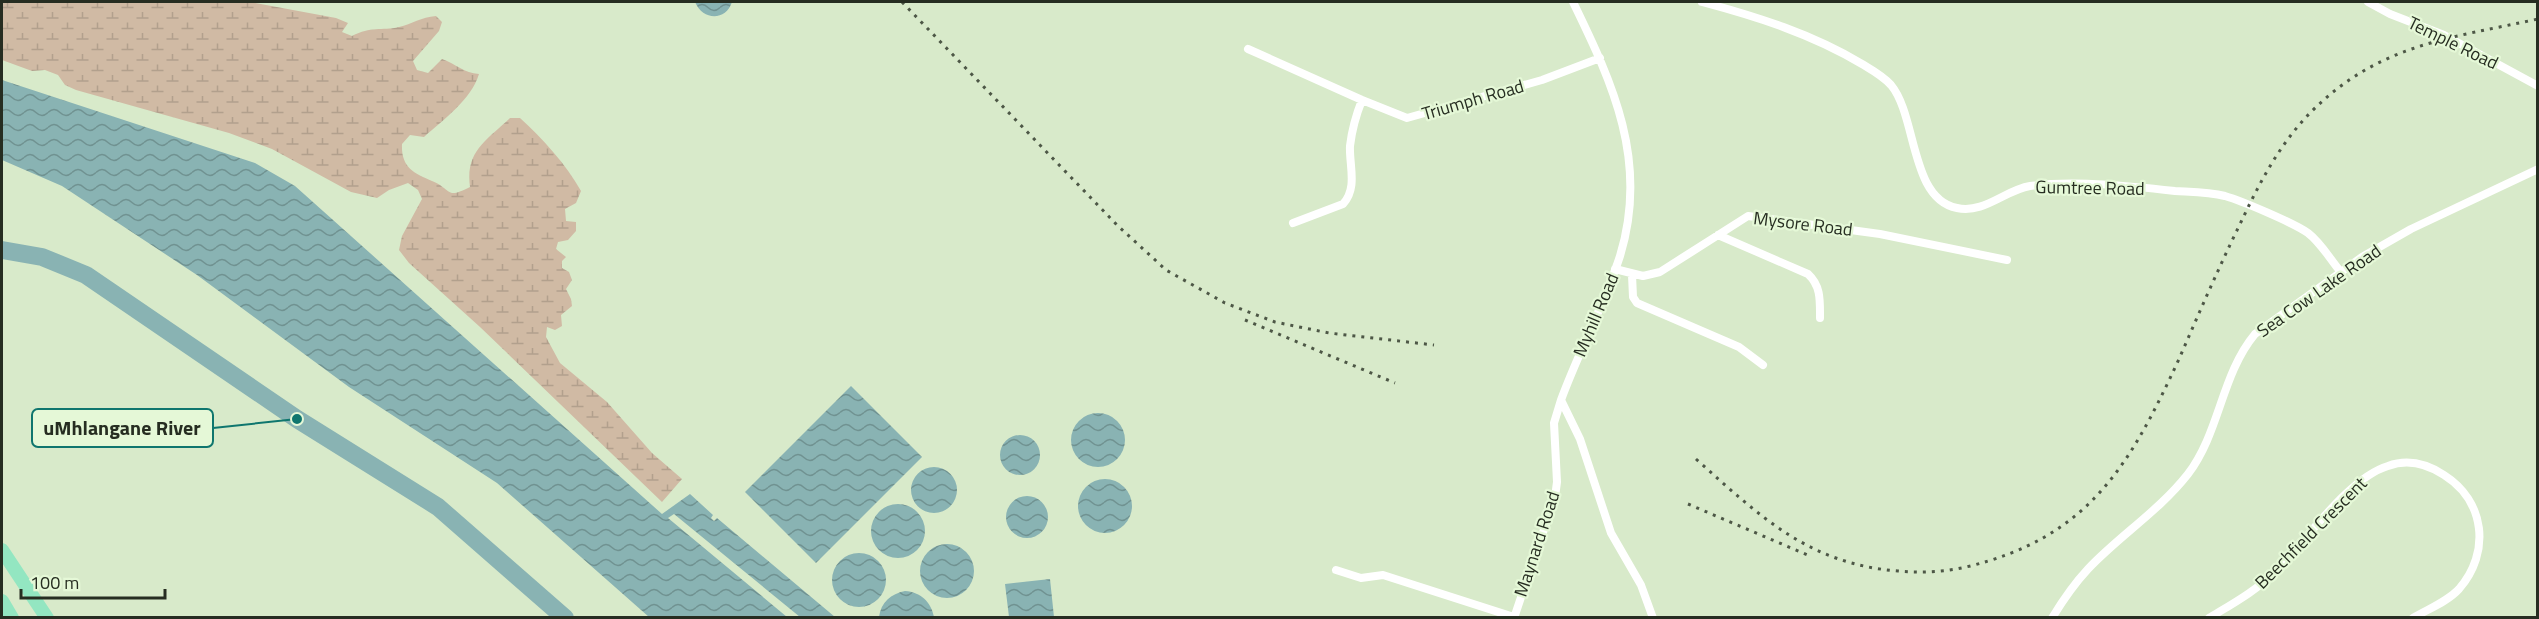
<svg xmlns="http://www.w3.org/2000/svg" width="2539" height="619" viewBox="0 0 2539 619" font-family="'Titillium Web',sans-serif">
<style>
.wetland{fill:url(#wetland-marsh)}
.water{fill:url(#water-waves)}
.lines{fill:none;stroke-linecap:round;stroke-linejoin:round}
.river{stroke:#89b3b3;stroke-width:18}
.street{stroke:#fff;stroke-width:8}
.highway{stroke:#93e6c1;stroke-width:14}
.rail{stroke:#4d5746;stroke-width:3;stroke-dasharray:3 6;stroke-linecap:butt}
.labels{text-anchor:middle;stroke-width:4.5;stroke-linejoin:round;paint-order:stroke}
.street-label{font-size:18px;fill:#262d21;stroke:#e5f8d7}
.leader{fill:none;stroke:#0f766e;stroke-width:2}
.callout-dot{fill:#0f766e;stroke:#e5f8d7;stroke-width:2}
.callout{fill:#e5f8d7;stroke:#0f766e;stroke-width:2}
.callout-label{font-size:20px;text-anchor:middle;font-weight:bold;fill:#262d21}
</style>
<defs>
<pattern id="wetland-marsh" width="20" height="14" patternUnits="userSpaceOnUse" patternTransform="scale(1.5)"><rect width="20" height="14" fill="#d0baa4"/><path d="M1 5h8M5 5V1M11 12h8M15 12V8" fill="none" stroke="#b2a08d"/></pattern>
<pattern id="water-waves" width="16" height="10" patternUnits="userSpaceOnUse" patternTransform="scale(1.5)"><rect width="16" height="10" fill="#89b3b3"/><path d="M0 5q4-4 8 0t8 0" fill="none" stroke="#709291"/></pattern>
</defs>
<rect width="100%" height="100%" fill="#d8eaca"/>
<path class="wetland" d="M2,2H250L336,18L348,23L342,32L352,36C371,26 381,31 399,27C412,24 421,17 436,16L442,22L439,31L413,61L417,70L428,73L442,59C456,64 464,73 479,74C471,100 444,119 424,137L410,135L402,144C401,167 413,173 432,181C452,189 445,200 470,187C465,151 487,140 510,118H520C542,138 566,164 581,191L576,203L565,209L566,221L576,222V231L568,240L558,242L556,249L566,257L562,261V268L569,272L572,280L566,289L571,299L572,306L561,315L562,326L555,330L547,327L546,337L560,363L607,402L652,453L682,479L662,502L480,327L409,263L399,250L402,236L422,199L418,190L408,183L389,190L377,198L351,192L272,149L229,133L76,90L65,85L58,75L45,70L32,71L2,60Z"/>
<path class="water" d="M695,2H732C726,21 703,21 695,2Z
M2,80L255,163L295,186L662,514L690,494L713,515L711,518L714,521L717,518L835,617H800L674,514L668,518L787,617H649L497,483L349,387L197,275L62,186L2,160Z
M851,386L922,457L816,563L745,492Z
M1071 440a27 27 0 1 1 54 0a27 27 0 1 1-54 0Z
M1000 455a20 20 0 1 1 40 0a20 20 0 1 1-40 0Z
M911 490a23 23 0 1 1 46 0a23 23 0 1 1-46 0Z
M1078 506a27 27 0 1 1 54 0a27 27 0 1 1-54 0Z
M1006 517a21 21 0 1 1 42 0a21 21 0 1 1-42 0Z
M871 531a27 27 0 1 1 54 0a27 27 0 1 1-54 0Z
M920 571a27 27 0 1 1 54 0a27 27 0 1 1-54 0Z
M832 580a27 27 0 1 1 54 0a27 27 0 1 1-54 0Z
M1050,579L1054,617H1009L1005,584Z
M905,591C921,592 931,602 934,617H879C881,602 891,594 905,591Z"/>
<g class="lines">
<path class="river" d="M2,250L42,257L86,275L297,419L438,507L565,618"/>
<path class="street" d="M1573,2C1613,84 1649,162 1620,256C1604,305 1579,351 1561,400L1580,439L1611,533L1641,585L1653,618
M1702,2C1758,17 1812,34 1862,64C1872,70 1883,76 1891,85C1917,116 1910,199 1957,208C1984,214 2005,190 2030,186C2074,180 2131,186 2175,191C2192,192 2209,192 2225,196C2242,201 2294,223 2308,233C2321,243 2330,259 2340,271
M2368,2L2390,14L2444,35L2538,86
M1248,49L1362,100L1407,118L1542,80L1600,58
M1293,223L1343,204C1358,188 1349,165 1350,146C1352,129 1356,115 1362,100
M1718,235L1808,274C1821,286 1820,300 1820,318
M1615,269L1643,276L1660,272L1748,216L1880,234L2007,260
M1632,275L1633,297L1637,303L1739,347L1763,365
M1336,570L1361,578L1383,575L1514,617
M1514,618L1555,497L1557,482L1554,423L1561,400
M2052,618C2063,600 2074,584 2088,569C2119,536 2159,511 2188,474C2220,432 2221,375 2255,334L2362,257L2411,229L2538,169
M2209,618C2232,604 2256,591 2276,571C2306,541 2348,478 2388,466C2407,459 2427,464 2444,475C2485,501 2491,552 2459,589C2447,602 2428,609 2413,618"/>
<path class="highway" d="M2,550L47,618
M2,601L12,618"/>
<path class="rail" d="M902,2L1117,225L1166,270L1225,303L1275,322L1329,333L1434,345
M1245,320L1395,383
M1696,459C1760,516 1808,564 1898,571C1921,573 1944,572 1966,567C2089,538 2130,465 2179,359C2199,313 2219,267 2241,222C2260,182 2280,143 2312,111C2379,44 2451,38 2538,19
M1688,504L1810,556"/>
</g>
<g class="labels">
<g class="street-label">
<text transform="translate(2453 43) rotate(26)" y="6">Temple Road</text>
<text transform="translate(1473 100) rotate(-16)" y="6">Triumph Road</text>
<text transform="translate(2090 188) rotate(1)" y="6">Gumtree Road</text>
<text transform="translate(1803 224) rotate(7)" y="6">Mysore Road</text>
<text transform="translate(2319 291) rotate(-35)" y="6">Sea Cow Lake Road</text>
<text transform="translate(1596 315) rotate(-67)" y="6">Myhill Road</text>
<text transform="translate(2311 533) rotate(-45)" y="6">Beechfield Crescent</text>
<text transform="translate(1537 544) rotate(-72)" y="6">Maynard Road</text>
</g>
</g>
<path class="leader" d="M297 419L213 428"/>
<circle class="callout-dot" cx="297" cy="419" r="6"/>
<rect class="callout" x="32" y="409" width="181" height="38" rx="6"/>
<g class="callout-label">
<text x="122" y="435">uMhlangane River</text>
</g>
<rect width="2539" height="619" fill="none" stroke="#262d21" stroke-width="6"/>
<path d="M21 589v9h144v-9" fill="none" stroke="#262d21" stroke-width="3"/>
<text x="30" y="589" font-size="18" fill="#262d21" stroke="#e5f8d7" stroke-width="4.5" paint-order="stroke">100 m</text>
</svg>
